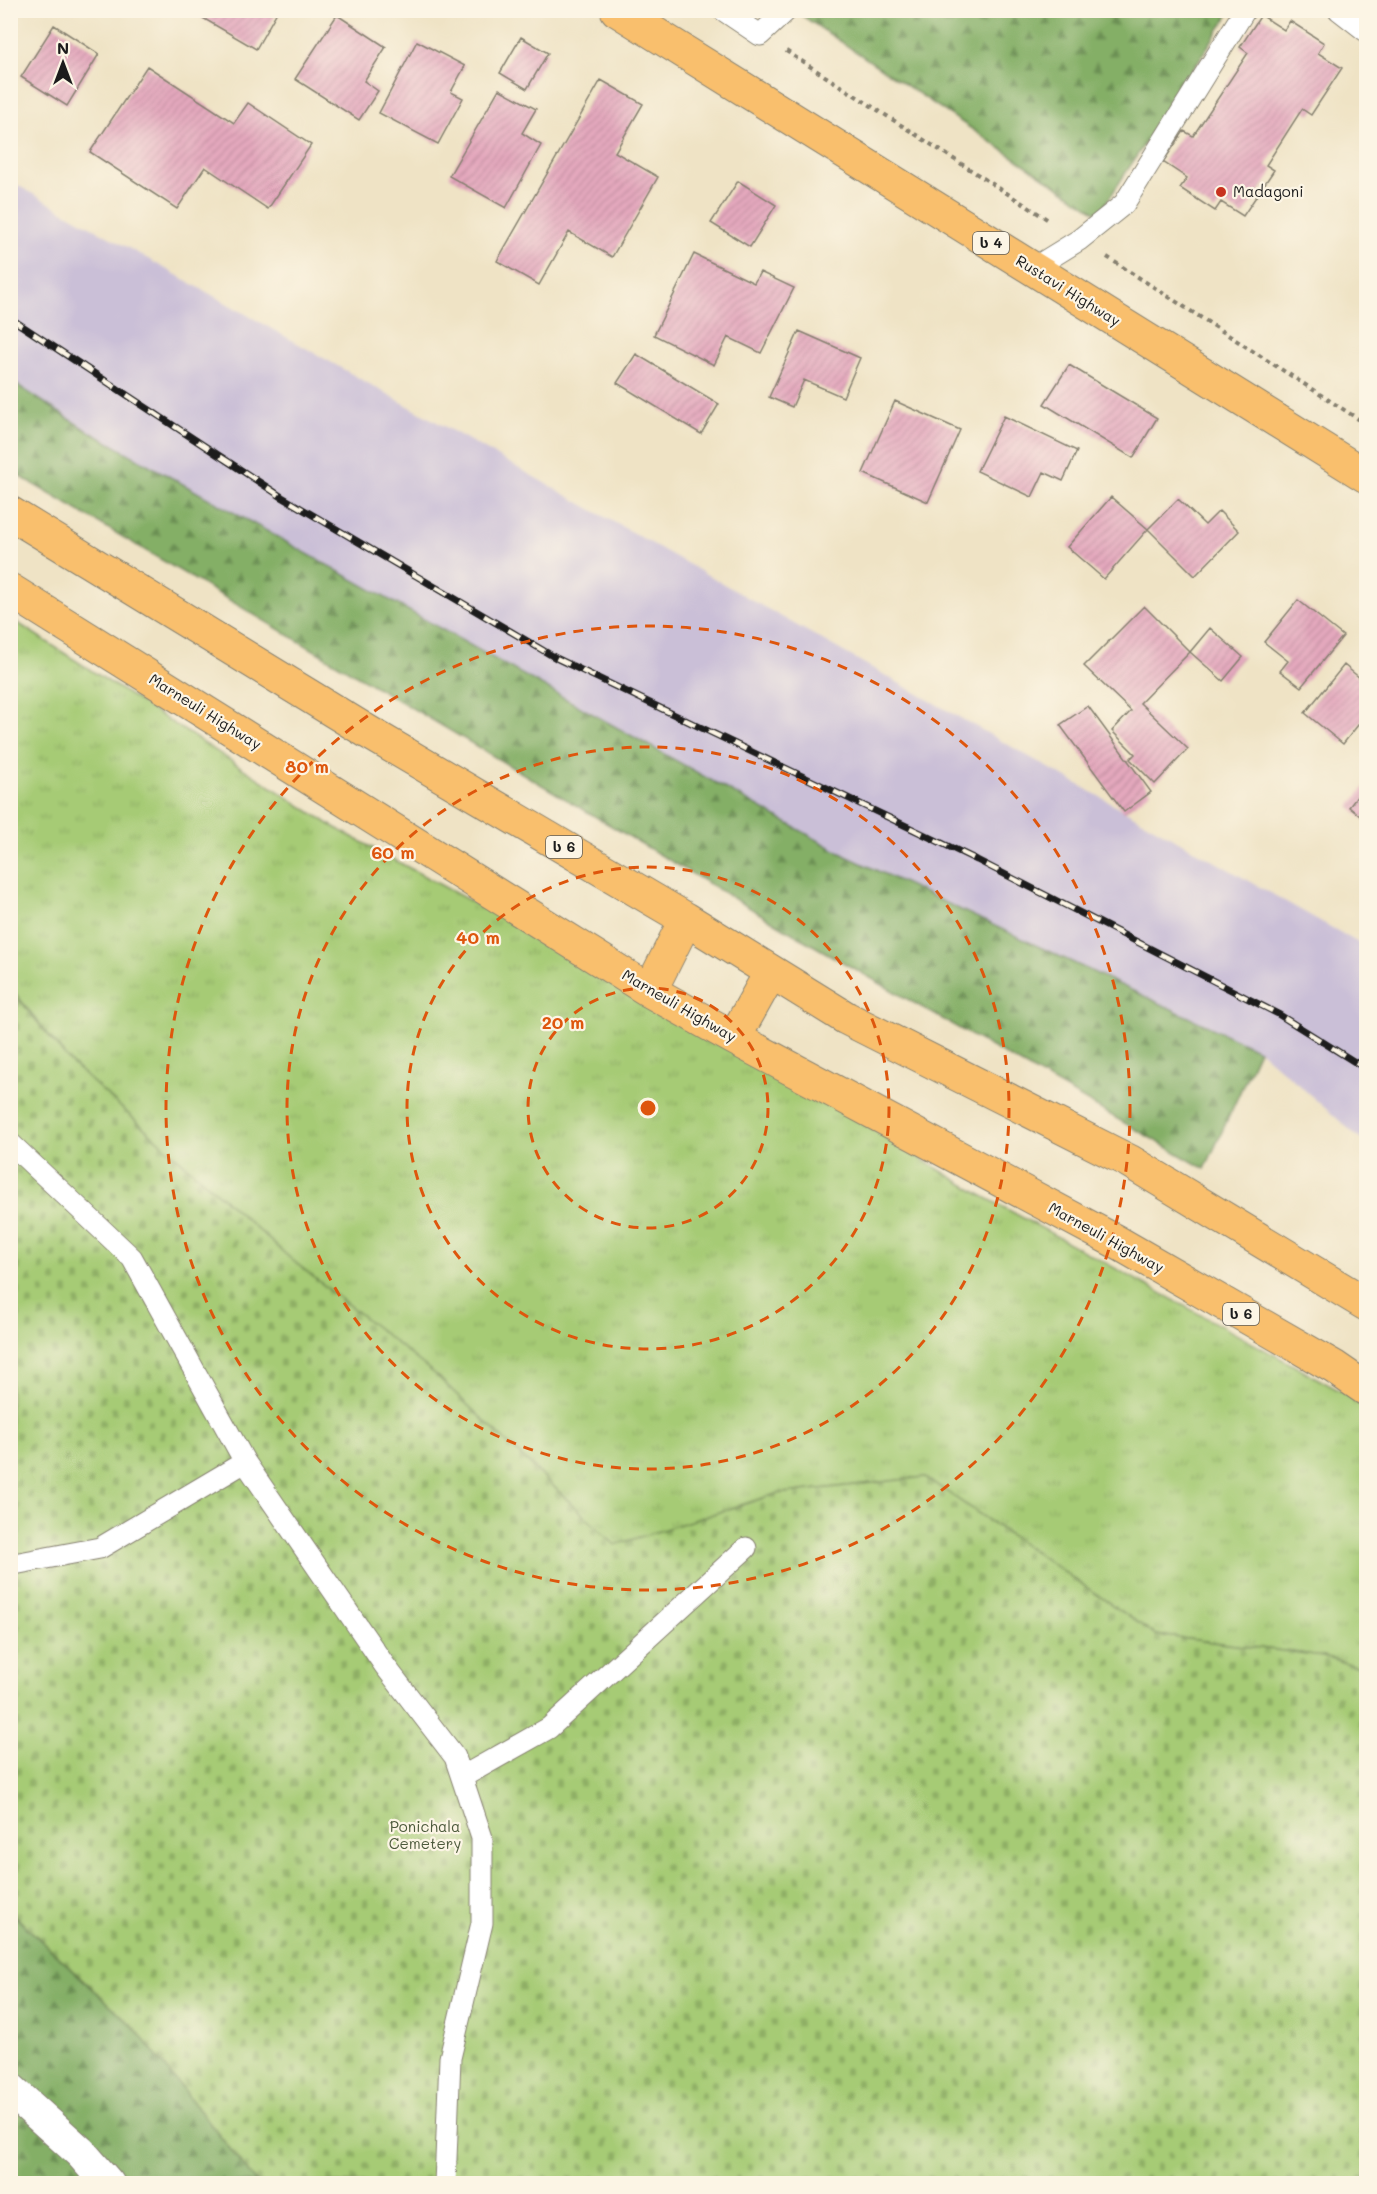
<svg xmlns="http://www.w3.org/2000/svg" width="1377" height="2194" viewBox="0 0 1377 2194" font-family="Mali,'Noto Sans Georgian',sans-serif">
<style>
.industrial{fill:#cabfd7}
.grass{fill:url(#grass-tufts);stroke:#617448;stroke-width:1.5}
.forest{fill:url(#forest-firs);stroke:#506641;stroke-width:1.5}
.cemetery{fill:url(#cemetery-stones);stroke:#617448;stroke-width:1.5}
.building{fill:url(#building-hatch)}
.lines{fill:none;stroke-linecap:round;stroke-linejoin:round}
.service-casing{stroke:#868070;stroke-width:23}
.minor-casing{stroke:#868070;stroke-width:35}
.trunk-casing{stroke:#868070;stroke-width:35}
.path{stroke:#868070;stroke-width:4;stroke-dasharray:4.5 4.5;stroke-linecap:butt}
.service{stroke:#fff;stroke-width:21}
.minor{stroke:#fff;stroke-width:33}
.trunk{stroke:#f9bf6d;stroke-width:33}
.rail-casing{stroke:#1c1c1c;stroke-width:7}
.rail{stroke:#fcf5e5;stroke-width:4.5;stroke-dasharray:14;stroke-linecap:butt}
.ring{fill:none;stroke:#de560d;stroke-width:3;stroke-dasharray:10 8}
.poi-dot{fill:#c8321e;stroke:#fcf5e5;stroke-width:2}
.labels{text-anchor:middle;stroke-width:4.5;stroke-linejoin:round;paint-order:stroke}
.shield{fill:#fcf5e5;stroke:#5f5d58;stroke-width:1.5}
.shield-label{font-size:14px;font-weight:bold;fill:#1c1c1c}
.poi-label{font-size:15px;fill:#1c1c1c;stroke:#fcf5e5;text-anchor:start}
.street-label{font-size:15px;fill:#1c1c1c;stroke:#fcf5e5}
.park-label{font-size:15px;fill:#4c593b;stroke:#fcf5e5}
.centre{fill:#de560d;stroke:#fcf5e5;stroke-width:3}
.ring-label{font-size:18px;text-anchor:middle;font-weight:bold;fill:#de560d;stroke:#fcf5e5;stroke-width:4.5;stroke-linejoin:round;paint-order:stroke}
</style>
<defs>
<pattern id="grass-tufts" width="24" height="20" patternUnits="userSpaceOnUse" patternTransform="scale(1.5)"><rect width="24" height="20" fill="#a6cb75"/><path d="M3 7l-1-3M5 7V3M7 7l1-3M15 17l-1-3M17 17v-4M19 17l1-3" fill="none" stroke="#8eae65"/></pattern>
<pattern id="forest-firs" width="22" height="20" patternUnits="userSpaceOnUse" patternTransform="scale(1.5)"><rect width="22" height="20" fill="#84af66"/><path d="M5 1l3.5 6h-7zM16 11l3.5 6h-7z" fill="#6b8e53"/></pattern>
<pattern id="cemetery-stones" width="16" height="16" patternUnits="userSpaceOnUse" patternTransform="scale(1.5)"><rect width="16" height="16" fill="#a6cb75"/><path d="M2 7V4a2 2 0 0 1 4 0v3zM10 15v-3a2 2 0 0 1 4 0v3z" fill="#8eae65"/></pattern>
<pattern id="building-hatch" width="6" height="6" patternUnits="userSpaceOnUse" patternTransform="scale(1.5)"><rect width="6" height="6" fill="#e4a8bd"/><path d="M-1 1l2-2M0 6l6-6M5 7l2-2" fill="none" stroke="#c390a2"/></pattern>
</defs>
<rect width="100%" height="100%" fill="#fcf5e5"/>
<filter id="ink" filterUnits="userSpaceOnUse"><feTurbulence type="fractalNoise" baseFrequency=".0167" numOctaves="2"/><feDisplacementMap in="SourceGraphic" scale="12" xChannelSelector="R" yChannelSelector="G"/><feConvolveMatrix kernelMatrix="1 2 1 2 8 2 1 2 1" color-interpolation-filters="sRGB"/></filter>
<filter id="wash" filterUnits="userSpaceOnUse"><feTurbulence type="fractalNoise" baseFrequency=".008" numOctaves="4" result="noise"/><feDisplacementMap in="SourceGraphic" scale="24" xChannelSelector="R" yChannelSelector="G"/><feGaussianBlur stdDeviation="1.35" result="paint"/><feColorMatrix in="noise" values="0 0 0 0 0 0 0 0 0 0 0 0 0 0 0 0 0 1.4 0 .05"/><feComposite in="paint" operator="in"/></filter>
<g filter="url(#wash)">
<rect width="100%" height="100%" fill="#efe3c5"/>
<path class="industrial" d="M10,181L1366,947V1144L1259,1050L846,856L83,428L11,381Z"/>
<path class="grass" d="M10,618L332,826L542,940L781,1074L981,1195L1366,1405V1669L1323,1656L1156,1635L925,1477L776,1494L615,1545L436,1375L292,1260L70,1062L11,988Z"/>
<path class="forest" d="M795,11H1231L1099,214Z
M11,381L83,428L846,856L1259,1050L1205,1169L804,940L11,471Z
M10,1912L133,2026L257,2183H11Z"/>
<path class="cemetery" d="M10,988L70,1062L292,1260L436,1375L615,1545L776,1494L925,1477L1156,1635L1323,1656L1366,1669V2183H257L133,2026L11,1912Z"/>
<g id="blocks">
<path class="building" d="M189,10H278L256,49Z
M337,15L386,47L364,81L378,91L359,120L295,79Z
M1261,15L1284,30L1290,21L1324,43L1318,53L1342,68L1311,115L1302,109L1266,165L1274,170L1243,216L1221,202L1215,211L1180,188L1187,178L1163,162L1184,131L1193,136L1248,53L1240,47Z
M54,25L99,54L67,106L21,77Z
M521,37L548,53L527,89L500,73Z
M417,41L465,66L451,92L463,98L438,144L379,113Z
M147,66L234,123L248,103L311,145L268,209L205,167L177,209L90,152Z
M601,80L643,104L615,152L658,177L612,257L569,232L539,285L497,261Z
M499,89L536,109L522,133L541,145L506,208L449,176Z
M738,181L776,205L750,247L711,223Z
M694,254L754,283L760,272L794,288L761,353L728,337L714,365L654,335Z
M799,331L860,358L843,397L804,380L792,407L769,397Z
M636,354L719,404L701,434L617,383Z
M1069,365L1157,418L1133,458L1044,404Z
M895,401L960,430L928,502L863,473Z
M1004,416L1077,451L1063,481L1044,472L1032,497L977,471Z
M1111,497L1148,529L1178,499L1205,525L1219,511L1239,531L1195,576L1148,529L1104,579L1067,547Z
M1298,600L1343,636L1301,687L1280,671L1288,661L1264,642Z
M1144,606L1190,652L1140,703L1188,749L1155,784L1130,759L1135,754L1112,731L1131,711L1084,666Z
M1210,628L1243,657L1223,681L1190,652Z
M1344,665L1366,683V715L1343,744L1305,713Z
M1088,706L1151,792L1124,812L1060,725Z
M1366,785V821L1349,807Z"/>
</g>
</g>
<g filter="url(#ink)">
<use href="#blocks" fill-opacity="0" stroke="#868070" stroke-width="1.5"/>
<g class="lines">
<defs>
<path id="service" d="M723,10L760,35L787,10
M1339,10L1366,31
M1032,269L1079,240L1124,204L1245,10
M10,1143L132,1258L245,1462L385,1666L455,1757L482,1838V1923L450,2058L445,2184
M10,1563L14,1564L100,1548L245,1462
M462,1777L549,1728L746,1548"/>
<path id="minor" d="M10,2089L81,2153L108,2184"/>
<path id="trunk" d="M617,10L1366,476
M10,513L368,732L686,919L846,1018L1129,1161L1366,1304
M10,590L650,991L734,1038L1115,1241L1334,1367L1366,1389
M650,991L686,919
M734,1038L771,972"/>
</defs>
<use href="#service" class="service-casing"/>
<use href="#minor" class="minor-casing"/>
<use href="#trunk" class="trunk-casing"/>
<path class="path" d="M786,51L1050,221
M1107,257L1366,424"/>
<use href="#service" class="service"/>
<use href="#minor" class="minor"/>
<use href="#trunk" class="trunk"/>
<defs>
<path id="rail" d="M10,318L282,497L556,658L977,860L1278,1014L1366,1069"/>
</defs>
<use href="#rail" class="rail-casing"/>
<use href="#rail" class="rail"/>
</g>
</g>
<g class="ring">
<circle cx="648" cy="1108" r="120"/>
<circle cx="648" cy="1108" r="241"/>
<circle cx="648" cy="1108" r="361"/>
<circle cx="648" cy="1108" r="482"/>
</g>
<circle class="poi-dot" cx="1221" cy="192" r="6"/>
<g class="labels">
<g class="shield">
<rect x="973" y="232" width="36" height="22" rx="4.5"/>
<rect x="546" y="836" width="36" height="22" rx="4.5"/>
<rect x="1223" y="1303" width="36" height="22" rx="4.5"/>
</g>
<g class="shield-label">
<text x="991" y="248">ს 4</text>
<text x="564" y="852">ს 6</text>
<text x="1241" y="1319">ს 6</text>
</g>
<g class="poi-label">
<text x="1233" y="197">Madagoni</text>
</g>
<g class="street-label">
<text transform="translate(1068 291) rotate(32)" y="5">Rustavi Highway</text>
<text transform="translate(205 712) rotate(32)" y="5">Marneuli Highway</text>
<text transform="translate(679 1006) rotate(30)" y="5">Marneuli Highway</text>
<text transform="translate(1106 1238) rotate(29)" y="5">Marneuli Highway</text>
</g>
<g class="park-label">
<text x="425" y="1832">Ponichala<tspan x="425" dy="17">Cemetery</tspan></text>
</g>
</g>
<circle cx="648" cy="1108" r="9" class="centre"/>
<g class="ring-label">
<text x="307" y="773">80 m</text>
<text x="393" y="859">60 m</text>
<text x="478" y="944">40 m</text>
<text x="563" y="1029">20 m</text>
</g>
<rect width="1377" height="2194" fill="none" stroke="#fcf5e5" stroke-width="36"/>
<g transform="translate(63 63)" stroke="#fcf5e5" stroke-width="4.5" paint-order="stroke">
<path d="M0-4.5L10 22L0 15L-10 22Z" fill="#1c1c1c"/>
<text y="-9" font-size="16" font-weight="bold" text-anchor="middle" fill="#1c1c1c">N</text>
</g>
</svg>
